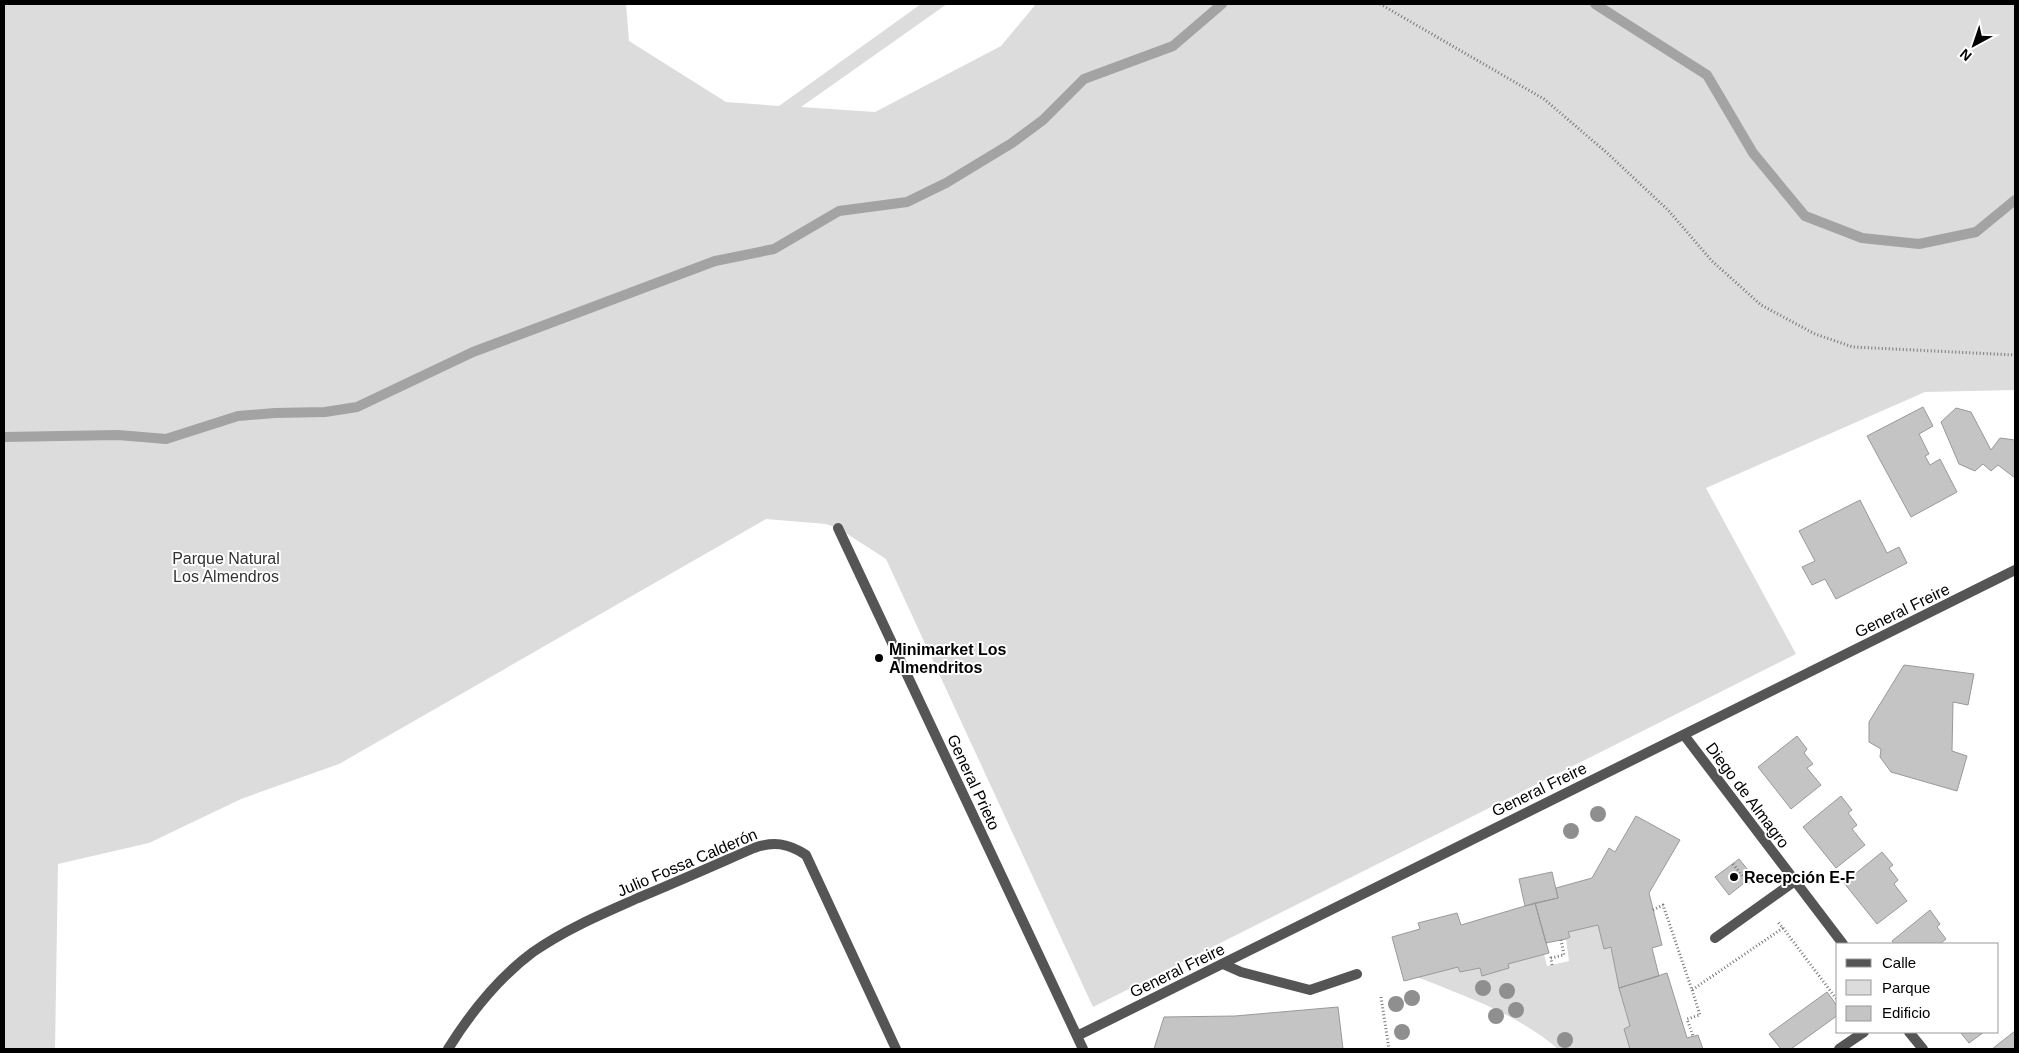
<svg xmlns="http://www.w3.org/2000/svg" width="2019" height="1053" viewBox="0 0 2019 1053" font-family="Helvetica,sans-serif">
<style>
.green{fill:#dcdcdc}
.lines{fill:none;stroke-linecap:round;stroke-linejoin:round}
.stream{stroke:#a3a3a3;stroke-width:10}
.building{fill:#c4c4c4;stroke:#999}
.path{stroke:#777;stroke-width:3;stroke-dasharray:1 2.5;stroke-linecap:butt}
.lane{stroke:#555;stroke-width:10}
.street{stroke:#555;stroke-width:10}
.tree{fill:#8f8f8f}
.poi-dot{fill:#000;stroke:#fff;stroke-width:2}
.labels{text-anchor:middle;stroke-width:4;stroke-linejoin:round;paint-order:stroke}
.park-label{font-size:16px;fill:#333;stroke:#fff}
.street-label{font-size:16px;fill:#000;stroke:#fff}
.poi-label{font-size:16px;font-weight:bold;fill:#000;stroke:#fff;text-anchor:start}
</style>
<rect width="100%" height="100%" fill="#fff"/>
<path class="green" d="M4,4H626L629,41L726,102L779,106L921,4H947L801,107L875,112L1001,46L1036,4H2015V390L1925,392L1706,488L1796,654L1093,1007L886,559L838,528L826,524L766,519L339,764L241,799L149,843L58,864L55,1049H4Z
M1598,925L1611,947L1619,988L1630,1026L1624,1029L1630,1049H1558C1517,1014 1467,997 1417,977L1458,967L1461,972L1480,968L1482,976L1509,968L1508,964L1544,954L1547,966L1569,961L1566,939L1570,937L1568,932Z"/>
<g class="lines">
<path class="stream" d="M1595,4L1707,75L1753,153L1805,216L1862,238L1919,244L1976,232L2015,200
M4,437L118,435L166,439L238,416L275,413L325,412L357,407L473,352L715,261L774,249L839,211L907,202L946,183L1012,143L1043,120L1084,79L1173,46L1222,4"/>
</g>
<path class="building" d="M1923,407L1933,426L1919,434L1929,454L1925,456L1930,465L1940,459L1957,492L1911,517L1867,436Z
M1956,408L1971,412L1991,450L2000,438L2015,440V478L1998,465L1991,471L1983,464L1975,471L1959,464L1941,422Z
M1860,500L1887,553L1899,547L1907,563L1836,599L1825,579L1812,585L1802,567L1815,561L1799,531Z
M1904,665L1974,674L1968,705L1953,702L1952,751L1967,756L1957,791L1891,772L1880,757L1881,749L1869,742V722Z
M1797,736L1807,749L1804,753L1813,764L1807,768L1821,785L1791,809L1758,767Z
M1841,796L1852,810L1848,813L1857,825L1852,829L1865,845L1836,868L1803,827Z
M1636,816L1680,840L1649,893L1662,945L1652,948L1659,976L1619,988L1611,947L1604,949L1598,925L1568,932L1570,937L1566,939L1546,943L1535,903L1558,898L1556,888L1592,878L1609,848L1615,852Z
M1882,852L1893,865L1889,868L1898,880L1894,884L1907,901L1877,924L1844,883Z
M1739,859L1753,876L1729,895L1715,877Z
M1552,872L1558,898L1525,906L1519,879Z
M1535,903L1549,953L1508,964L1509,968L1482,976L1480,968L1460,972L1458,967L1404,981L1392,937L1420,929L1418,923L1457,913L1461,925Z
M1930,910L1940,924L1937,927L1946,939L1941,943L1942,944H1894L1892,941Z
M1667,973L1687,1038L1698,1035L1703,1049H1630L1624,1029L1630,1026L1619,988Z
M1827,992L1838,1007V1015L1791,1049H1781L1769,1034Z
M1338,1007L1343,1049H1154L1164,1017L1235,1016Z
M2015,1031V1049H1992Z
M1960,1032H1984L1969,1043Z"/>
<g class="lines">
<path class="path" d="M1380,4L1544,99L1606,152L1668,210L1712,261L1761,305L1815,334L1853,347L2015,355
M1733,864L1750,886
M1653,910L1663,905L1692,990L1783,928L1777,921
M1783,928L1838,1001
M1552,965L1551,958L1564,955L1561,940
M1692,990L1700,1015L1687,1019L1693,1036
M1381,997L1389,1049"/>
<path class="lane" d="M1715,938L1795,881
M1223,964L1241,972L1310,990L1357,974
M1839,1049L1864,1032"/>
<path class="street" d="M838,528L1083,1049
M1684,735L1843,944
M1909,1032L1923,1049
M1077,1036L2015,570
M448,1049C471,1012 498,978 533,952C566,929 602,914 638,898C677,882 715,865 754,848C773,841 788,843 806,855L896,1049"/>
</g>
<g class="tree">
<circle cx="1598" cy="814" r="8"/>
<circle cx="1571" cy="831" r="8"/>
<circle cx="1483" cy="988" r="8"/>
<circle cx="1507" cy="991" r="8"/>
<circle cx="1412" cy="998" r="8"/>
<circle cx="1396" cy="1004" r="8"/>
<circle cx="1516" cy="1010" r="8"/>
<circle cx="1496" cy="1016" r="8"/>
<circle cx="1402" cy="1032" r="8"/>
<circle cx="1565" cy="1040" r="8"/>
</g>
<g class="poi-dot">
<circle cx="879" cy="658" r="5"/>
<circle cx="1734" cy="877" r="5"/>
</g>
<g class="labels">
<g class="park-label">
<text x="226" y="564">Parque Natural<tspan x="226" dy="18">Los Almendros</tspan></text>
</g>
<g class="street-label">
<text transform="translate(1902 610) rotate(-26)" y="6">General Freire</text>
<text transform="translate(974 782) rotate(65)" y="6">General Prieto</text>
<text transform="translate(1539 789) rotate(-26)" y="6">General Freire</text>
<text transform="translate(1748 795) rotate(53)" y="6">Diego de Almagro</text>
<text transform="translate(687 862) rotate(-23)" y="6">Julio Fossa Calderón</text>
<text transform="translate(1177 970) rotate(-26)" y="6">General Freire</text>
</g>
<g class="poi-label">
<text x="889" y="655">Minimarket Los<tspan x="889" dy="18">Almendritos</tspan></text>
<text x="1744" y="883">Recepción E-F</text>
</g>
</g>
<rect width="2019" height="1053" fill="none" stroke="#000000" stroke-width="10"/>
<rect x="1836" y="943" width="162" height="90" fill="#ffffff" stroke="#999999"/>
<rect x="1846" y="959" width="25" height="8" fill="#555555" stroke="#999999"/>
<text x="1882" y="968" font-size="15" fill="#000000">Calle</text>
<rect x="1846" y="980" width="25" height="15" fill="#dcdcdc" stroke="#999999"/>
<text x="1882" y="993" font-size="15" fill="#000000">Parque</text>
<rect x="1846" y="1006" width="25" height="15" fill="#c4c4c4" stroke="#999999"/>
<text x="1882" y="1018" font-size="15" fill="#000000">Edificio</text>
<g transform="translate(1974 45) rotate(220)" stroke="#ffffff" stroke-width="4" paint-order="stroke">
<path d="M0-4L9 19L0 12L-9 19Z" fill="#000000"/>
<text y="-8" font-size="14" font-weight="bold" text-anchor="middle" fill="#000000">N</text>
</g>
</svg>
